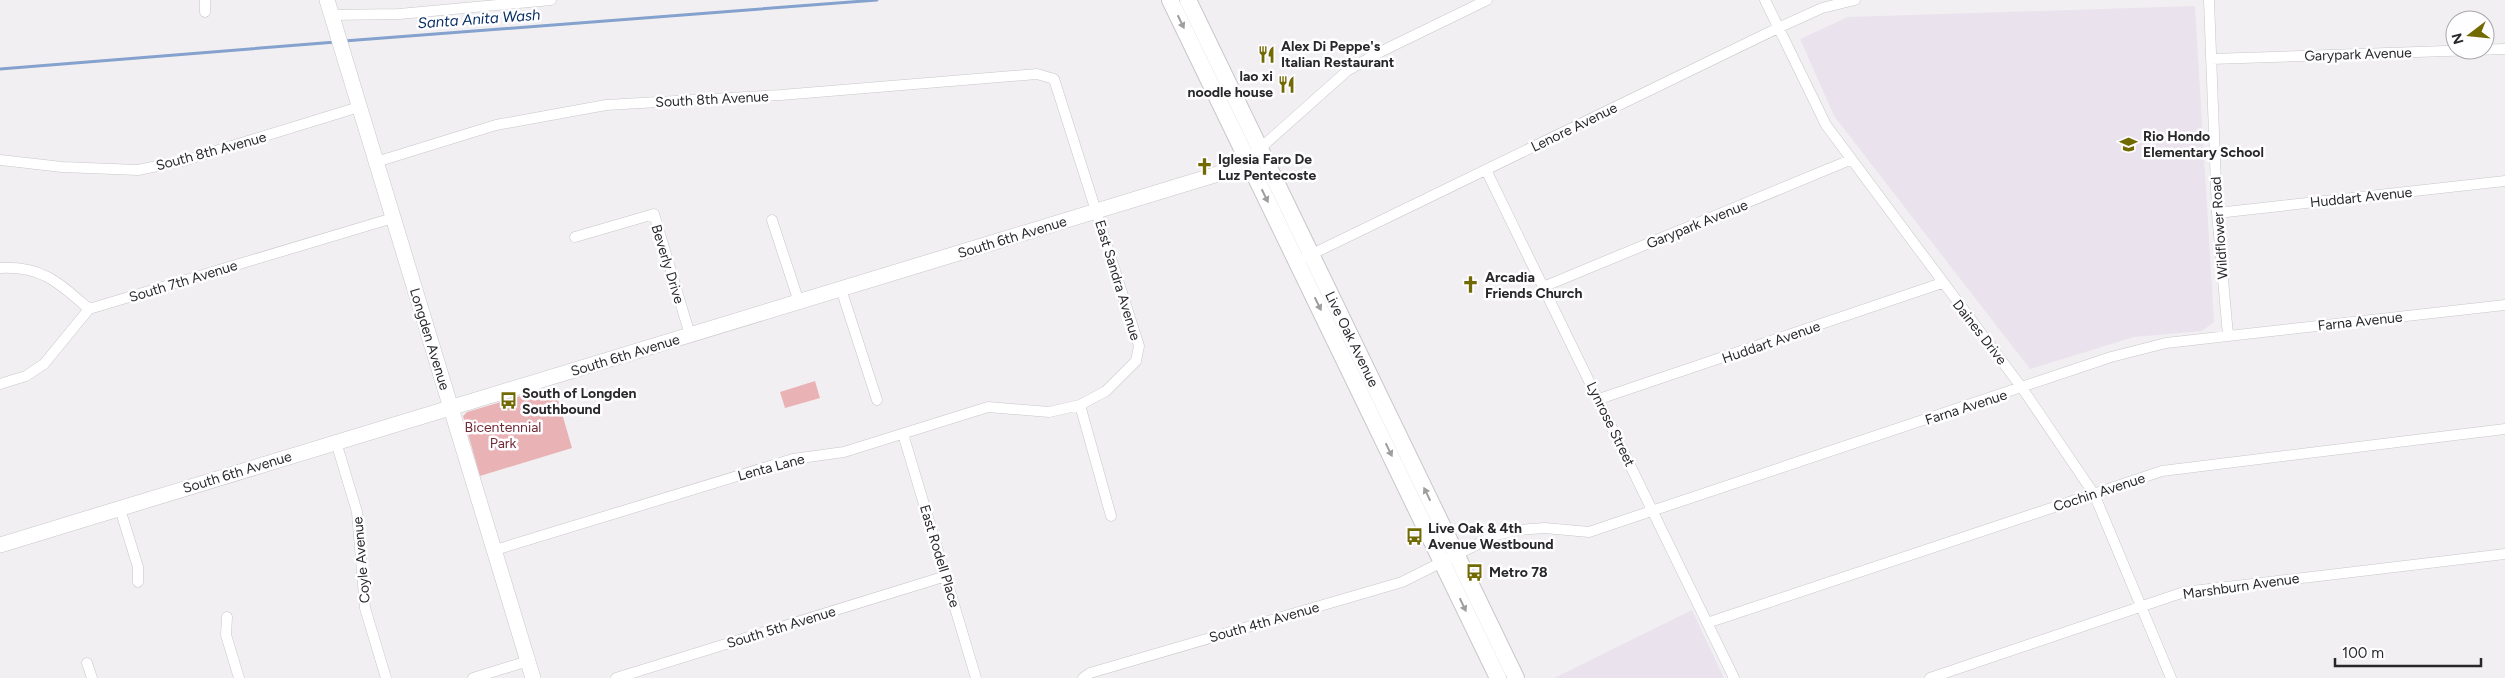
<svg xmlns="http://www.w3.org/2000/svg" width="2505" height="678" viewBox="0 0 2505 678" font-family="Figtree,sans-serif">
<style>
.built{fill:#eae2ed}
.green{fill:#e9b3b5}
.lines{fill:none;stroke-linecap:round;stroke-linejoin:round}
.stream{stroke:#84a2cd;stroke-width:3}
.street-casing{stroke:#c8c6c9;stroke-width:11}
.secondary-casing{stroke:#c8c6c9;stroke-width:16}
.primary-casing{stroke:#c8c6c9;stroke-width:18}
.street{stroke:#fff;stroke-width:10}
.secondary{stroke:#fff;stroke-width:15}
.primary{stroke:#fff;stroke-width:16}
.oneway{fill:#9f9e9f}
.labels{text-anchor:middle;stroke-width:5;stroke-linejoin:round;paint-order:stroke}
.poi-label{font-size:14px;font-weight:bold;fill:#292829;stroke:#fefdff;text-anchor:start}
.street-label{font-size:14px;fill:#292829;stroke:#fefdff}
.park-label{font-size:14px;fill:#722b33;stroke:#fefdff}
.water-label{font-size:15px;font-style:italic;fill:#082f63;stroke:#fefdff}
</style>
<rect width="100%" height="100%" fill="#f2eff3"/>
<path class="built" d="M2195,6L2214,322L2202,331L2134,337L2030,369L1834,116L1800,39L1848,17Z
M1692,610L1724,678H1554Z"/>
<path class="green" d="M815,381L820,398L785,408L780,392Z
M554,386L572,448L480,476L463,416L467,412Z"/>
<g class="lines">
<path class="stream" d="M344,41L877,0
M0,69L336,42"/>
<defs>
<path id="street" d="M205,0V12
M1765,0L1826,125L2022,388L2094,494L2171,678
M2209,0L2217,213L2228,335
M331,15L399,14L551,0
M2211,59L2505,49
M1256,152L1347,71L1378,53L1487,0
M0,160L62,167L138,170L186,160L359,107
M376,162L496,125L606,105L781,95L1037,74L1054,79L1139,346L1136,361L1106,391L1080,405L1111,516
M1486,170L1734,678
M2217,213L2505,181
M772,220L799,302
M575,237L654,214L690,335
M1306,257L1778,28L1822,8L1855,0
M0,268C43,266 59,283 89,309
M1543,287L1850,160
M841,289L877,400
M0,384L26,376L44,364L89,309L393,218
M1599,399L1942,283
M903,434L976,678
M336,442L357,512L365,608L386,678
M120,509L138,567V582
M495,550L793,459L844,452L988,407L1049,412L1080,405
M227,617L226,635L239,678
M1707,623L2162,471L2505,429
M87,663L92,678
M473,678L528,661
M616,678L946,576
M1083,678L1090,673L1402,582L1496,535L1518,530L1545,528L1589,532L2111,357L2166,343L2505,305
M1930,678L2184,592L2505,554"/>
<path id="secondary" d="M327,0L533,678
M0,545L1231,170L1248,160"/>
<path id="primary" d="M1170,0L1498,678
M1188,0L1516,678"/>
</defs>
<use href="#street" class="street-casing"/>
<use href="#secondary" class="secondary-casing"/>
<use href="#primary" class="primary-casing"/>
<use href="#street" class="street"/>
<use href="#secondary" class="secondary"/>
<use href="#primary" class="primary"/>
</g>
<defs><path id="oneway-solid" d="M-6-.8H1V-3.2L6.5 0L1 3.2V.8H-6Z" transform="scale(1.25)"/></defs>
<g class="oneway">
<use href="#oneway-solid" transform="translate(1181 22) rotate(64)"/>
<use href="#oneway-solid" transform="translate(1265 196) rotate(64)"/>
<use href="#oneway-solid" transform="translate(1318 304) rotate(64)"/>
<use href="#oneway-solid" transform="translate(1389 450) rotate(64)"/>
<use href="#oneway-solid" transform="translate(1427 494) rotate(-116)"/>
<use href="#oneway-solid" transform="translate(1463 605) rotate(65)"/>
</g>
<defs>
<symbol id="restaurant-bare" viewBox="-9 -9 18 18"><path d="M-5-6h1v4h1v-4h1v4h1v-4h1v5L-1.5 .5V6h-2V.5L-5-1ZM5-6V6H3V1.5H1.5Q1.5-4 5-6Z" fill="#716901" stroke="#fefdff" stroke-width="2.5" paint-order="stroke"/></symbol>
<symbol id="school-bare" viewBox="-9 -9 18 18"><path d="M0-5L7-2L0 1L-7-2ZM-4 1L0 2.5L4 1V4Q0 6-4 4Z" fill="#716901" stroke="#fefdff" stroke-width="2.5" paint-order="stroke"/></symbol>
<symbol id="church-bare" viewBox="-9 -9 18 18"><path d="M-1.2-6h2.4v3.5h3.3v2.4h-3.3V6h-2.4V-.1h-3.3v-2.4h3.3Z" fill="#716901" stroke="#fefdff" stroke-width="2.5" paint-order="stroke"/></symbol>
<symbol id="bus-bare" viewBox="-9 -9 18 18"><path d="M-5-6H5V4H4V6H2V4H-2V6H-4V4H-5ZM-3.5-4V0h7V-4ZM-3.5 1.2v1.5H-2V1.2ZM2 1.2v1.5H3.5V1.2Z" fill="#716901" stroke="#fefdff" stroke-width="2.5" paint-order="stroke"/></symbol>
</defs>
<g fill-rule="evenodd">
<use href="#restaurant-bare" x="1254" y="42" width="25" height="25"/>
<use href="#restaurant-bare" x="1274" y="72" width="25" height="25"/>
<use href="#school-bare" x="2116" y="132" width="25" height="25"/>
<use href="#church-bare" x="1192" y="154" width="25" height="25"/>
<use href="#church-bare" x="1458" y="272" width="25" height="25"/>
<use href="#bus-bare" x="496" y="388" width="25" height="25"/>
<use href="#bus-bare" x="1402" y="524" width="25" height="25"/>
<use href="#bus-bare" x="1462" y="560" width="25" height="25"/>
</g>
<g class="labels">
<g class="poi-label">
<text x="1281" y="51">Alex Di Peppe's<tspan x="1281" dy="16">Italian Restaurant</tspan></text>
<text x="1273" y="81" text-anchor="end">lao xi<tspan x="1273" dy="16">noodle house</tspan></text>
<text x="2143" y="141">Rio Hondo<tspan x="2143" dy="16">Elementary School</tspan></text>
<text x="1218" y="164">Iglesia Faro De<tspan x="1218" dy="16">Luz Pentecoste</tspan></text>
<text x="1485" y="282">Arcadia<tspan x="1485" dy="16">Friends Church</tspan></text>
<text x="522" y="398">South of Longden<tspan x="522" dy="16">Southbound</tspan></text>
<text x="1428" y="533">Live Oak &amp; 4th<tspan x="1428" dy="16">Avenue Westbound</tspan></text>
<text x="1489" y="577">Metro 78</text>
</g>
<g class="street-label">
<text transform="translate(2358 54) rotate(-2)" y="5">Garypark Avenue</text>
<text transform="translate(712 99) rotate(-3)" y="5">South 8th Avenue</text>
<text transform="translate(1574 127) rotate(-26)" y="5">Lenore Avenue</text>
<text transform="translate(211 151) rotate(-15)" y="5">South 8th Avenue</text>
<text transform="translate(2361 197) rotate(-6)" y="5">Huddart Avenue</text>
<text transform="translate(1697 224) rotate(-22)" y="5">Garypark Avenue</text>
<text transform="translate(2219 228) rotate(-94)" y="5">Wildflower Road</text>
<text transform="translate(1012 237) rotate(-17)" y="5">South 6th Avenue</text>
<text transform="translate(668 264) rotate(73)" y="5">Beverly Drive</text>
<text transform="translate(1118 280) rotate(73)" y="5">East Sandra Avenue</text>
<text transform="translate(183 281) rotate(-17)" y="5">South 7th Avenue</text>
<text transform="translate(2360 321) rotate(-6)" y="5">Farna Avenue</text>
<text transform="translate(1980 332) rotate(52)" y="5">Daines Drive</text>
<text transform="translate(430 339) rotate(73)" y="5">Longden Avenue</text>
<text transform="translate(1352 339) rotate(64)" y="5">Live Oak Avenue</text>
<text transform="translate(1771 342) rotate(-19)" y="5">Huddart Avenue</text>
<text transform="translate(625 355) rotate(-17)" y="5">South 6th Avenue</text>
<text transform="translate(1966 407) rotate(-18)" y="5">Farna Avenue</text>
<text transform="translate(1611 424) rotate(64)" y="5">Lynrose Street</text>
<text transform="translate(771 467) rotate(-15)" y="5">Lenta Lane</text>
<text transform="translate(237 472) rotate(-17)" y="5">South 6th Avenue</text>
<text transform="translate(2099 492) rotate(-18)" y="5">Cochin Avenue</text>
<text transform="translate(940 556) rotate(73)" y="5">East Rodell Place</text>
<text transform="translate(361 560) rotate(-95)" y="5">Coyle Avenue</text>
<text transform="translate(2241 586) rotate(-8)" y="5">Marshburn Avenue</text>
<text transform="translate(1264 622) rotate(-16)" y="5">South 4th Avenue</text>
<text transform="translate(781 627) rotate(-17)" y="5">South 5th Avenue</text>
</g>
<g class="park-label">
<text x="503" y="432">Bicentennial<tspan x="503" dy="16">Park</tspan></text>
</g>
<g class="water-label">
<text transform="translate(479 19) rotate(-4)" y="5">Santa Anita Wash</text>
</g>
</g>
<g transform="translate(2470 35) rotate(254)"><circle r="24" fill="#fefdff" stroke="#a9a8a9"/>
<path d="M0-4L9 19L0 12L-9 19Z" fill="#716901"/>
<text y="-8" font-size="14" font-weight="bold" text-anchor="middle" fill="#292829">N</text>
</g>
<path d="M2335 658v8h146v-8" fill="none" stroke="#292829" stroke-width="2.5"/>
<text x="2342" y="658" font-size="15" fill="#292829" stroke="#fefdff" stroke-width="4" paint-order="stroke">100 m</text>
</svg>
